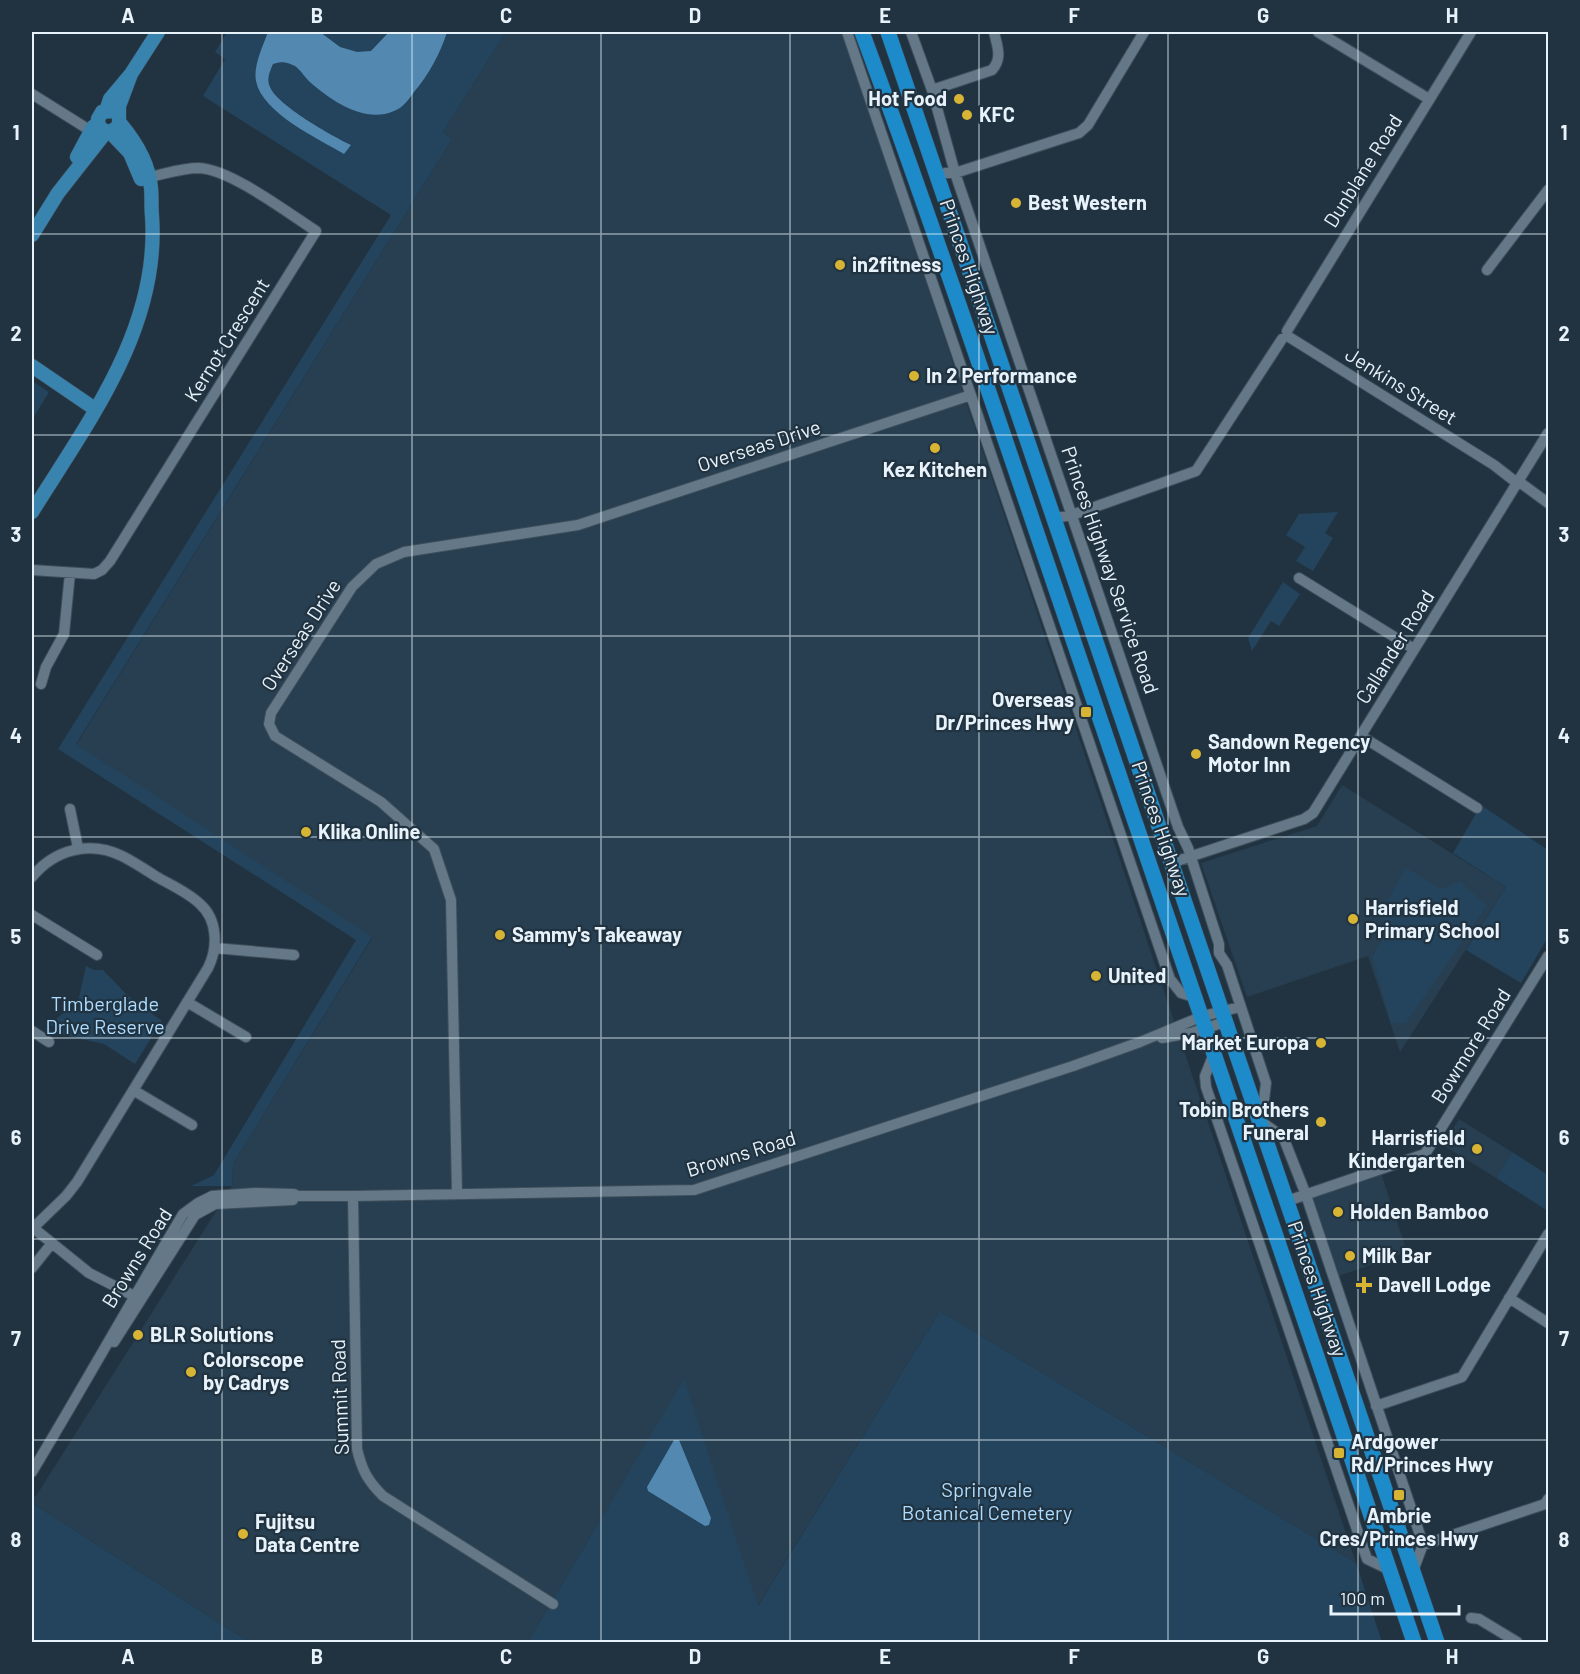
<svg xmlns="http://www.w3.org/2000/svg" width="1580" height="1674" viewBox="0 0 1580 1674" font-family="Barlow,sans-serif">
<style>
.built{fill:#273f50}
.green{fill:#23445c}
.water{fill:#5389b0}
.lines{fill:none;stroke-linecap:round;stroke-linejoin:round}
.minor-casing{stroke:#3e4e5a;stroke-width:12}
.major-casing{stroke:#3e4e5a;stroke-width:15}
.highway-casing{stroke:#3e4e5a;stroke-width:16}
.minor{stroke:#647888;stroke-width:10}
.major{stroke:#3983af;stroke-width:14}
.highway{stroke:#1d8ac9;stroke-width:15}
.grid{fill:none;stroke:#e7f2fa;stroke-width:1.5;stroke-opacity:0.55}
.poi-dot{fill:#d8b434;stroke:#213340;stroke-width:2}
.labels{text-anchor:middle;stroke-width:4.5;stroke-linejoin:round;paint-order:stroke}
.poi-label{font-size:20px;font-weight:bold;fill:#e7f2fa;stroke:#213340;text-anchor:start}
.street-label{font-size:20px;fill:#e7f2fa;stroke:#213340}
.park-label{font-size:20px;fill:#aedcff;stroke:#213340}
.neatline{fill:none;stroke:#e7f2fa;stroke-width:2}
.grid-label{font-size:20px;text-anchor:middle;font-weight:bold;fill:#e7f2fa}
</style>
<rect width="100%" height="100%" fill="#213340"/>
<path class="built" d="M506,32H842L1356,1563L940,1311L757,1607L684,1380L528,1642H249L32,1503V1498L36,1496L232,1186L233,1164L372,938L76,745L452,139L443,132Z
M1342,785L1506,887L1400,1052L1368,956L1247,997L1201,863L1317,826Z
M1459,1119L1512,1152L1496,1178L1443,1145Z
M1381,1173L1407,1252L1336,1277L1311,1201L1313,1197Z"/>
<path class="green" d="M227,32H506L443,132L452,139L76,744L372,937L233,1164L232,1186H191L214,1175L356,940L58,749L391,215L203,96L225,59L215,52Z
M32,381L49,392L32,420Z
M1338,512L1325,533L1333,538L1313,571L1296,561L1305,547L1286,535L1299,514Z
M1283,582L1300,594L1279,626L1271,621L1252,651L1248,638Z
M1481,805L1548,850V937L1521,983L1466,950L1506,887L1453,853Z
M1406,868L1442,889L1460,881L1487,906L1406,1023L1391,1024L1372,957L1390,926L1378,916Z
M86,966L94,970H103L128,996L162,1021L135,1064L104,1044L63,1035L56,1027L48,1025L78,1002Z
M1512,1152L1548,1175V1211L1496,1178Z
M940,1311L1356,1563L1382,1642H528L684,1379L758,1606Z
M32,1503L249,1642H32Z"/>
<path class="water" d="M268,32H320L340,47L357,52L371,51L389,32H447C440,54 429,74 414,92C409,99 403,108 394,111C365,124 332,101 311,83C305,78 301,70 295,66C287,62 282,61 273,64C270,71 266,79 270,87C277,105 332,136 351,145L344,154C319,139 262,113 256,81C253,66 263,46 268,32Z
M674,1440H679L711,1518L709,1525L705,1526L648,1491L647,1487Z"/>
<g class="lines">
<defs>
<path id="minor" d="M847,32L1170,979L1181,993L1197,998
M911,32L932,90L955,173L1178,827L1188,848L1219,944V953L1227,965L1266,1083L1264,1100L1258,1118
M1318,32L1429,99
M932,90L992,70C1003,58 997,46 994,32
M32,94L91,131
M938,176L945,173H955L1079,133L1088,125L1144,32
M1487,270L1548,190
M1287,331L1471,32
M1289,337L1494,465L1517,483
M1518,481L1548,503
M1054,518L1072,515L1196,471L1282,339
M32,570L94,574L102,570L110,561L316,231C288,213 230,169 199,168C180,168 162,175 144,178
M1299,578L1414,649
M41,684L46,667L64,634L70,573
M1361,736L1477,808
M70,809L78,848
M1171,863L1304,819L1313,813L1548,433
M32,877C54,850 89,840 122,856C134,862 146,870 157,877C171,885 189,893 200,904C218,920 218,948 208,968L77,1182L66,1196L33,1228
M32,915L97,955
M215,948L294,955
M187,1002L246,1037
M32,1031L49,1042
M1162,1038L1191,1033L1225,1022
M1215,1051L1205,1076L1206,1087L1367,1559L1390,1570
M133,1090L192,1125
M1259,1120L1280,1135L1284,1139L1306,1195L1422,1541V1547L1413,1571
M457,1193L451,900L434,849L381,802L275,736L269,724L271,713L352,587L376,564L404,552L578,525L971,395
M353,1196L357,1449C362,1470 367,1480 383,1496L553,1604
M1287,1201L1425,1154L1548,956
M32,1227L89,1273L140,1299
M32,1268L52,1243
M1509,1298L1548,1323
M114,1342L195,1215L215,1204L293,1200
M1376,1406L1462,1377L1548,1234
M32,1472C83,1387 132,1300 183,1214L198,1203L212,1196L255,1193L294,1194L298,1196H353L694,1190L1073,1066L1140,1042L1203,1016L1240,1007
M1423,1545L1545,1504L1548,1499
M1471,1618L1479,1619L1517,1642"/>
<path id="major" d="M106,111L110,99L131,74L158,32
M119,115L113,111L102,112L98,119C98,127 102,131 110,132L119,126V106L131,74
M110,132L130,153L141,179
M77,157L93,127L98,123
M32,235L58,193L106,132
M32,366L95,409
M32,512C88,422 160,328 152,216C151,207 152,197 151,188C149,163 136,142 120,123"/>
<path id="highway" d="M862,32C938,238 1007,446 1078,654C1191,983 1304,1312 1414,1642
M888,32L1437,1642"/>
</defs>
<use href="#minor" class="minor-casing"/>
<use href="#major" class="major-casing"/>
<use href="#highway" class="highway-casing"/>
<use href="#minor" class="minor"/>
<use href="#major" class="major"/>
<use href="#highway" class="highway"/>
</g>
<path class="grid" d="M222,32V1642M412,32V1642M601,32V1642M790,32V1642M979,32V1642M1168,32V1642M1358,32V1642M32,234H1548M32,435H1548M32,636H1548M32,837H1548M32,1038H1548M32,1239H1548M32,1440H1548"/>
<g class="poi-dot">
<circle cx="959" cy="99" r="6"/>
<circle cx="967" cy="115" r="6"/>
<circle cx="1016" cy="203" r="6"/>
<circle cx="840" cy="265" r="6"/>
<circle cx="914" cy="376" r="6"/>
<circle cx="935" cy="448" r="6"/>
<rect x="1080" y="706" width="12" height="12" rx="3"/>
<circle cx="1196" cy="754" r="6"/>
<circle cx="306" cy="832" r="6"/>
<circle cx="1353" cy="919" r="6"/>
<circle cx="500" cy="935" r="6"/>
<circle cx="1096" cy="976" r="6"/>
<circle cx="1321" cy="1043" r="6"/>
<circle cx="1321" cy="1122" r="6"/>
<circle cx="1477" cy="1149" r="6"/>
<circle cx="1338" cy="1212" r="6"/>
<circle cx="1350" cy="1256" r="6"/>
<path d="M1361 1276h6v6h6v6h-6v6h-6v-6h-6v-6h6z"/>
<circle cx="138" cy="1335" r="6"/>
<circle cx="191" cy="1372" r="6"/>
<rect x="1333" y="1447" width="12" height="12" rx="3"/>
<rect x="1393" y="1489" width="12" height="12" rx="3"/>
<circle cx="243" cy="1534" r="6"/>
</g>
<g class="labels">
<g class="poi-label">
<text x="947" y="106" text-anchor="end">Hot Food</text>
<text x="979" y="122">KFC</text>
<text x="1028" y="210">Best Western</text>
<text x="852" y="272">in2fitness</text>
<text x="926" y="383">In 2 Performance</text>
<text x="935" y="477" text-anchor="middle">Kez Kitchen</text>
<text x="1074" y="707" text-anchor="end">Overseas<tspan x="1074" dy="23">Dr/Princes Hwy</tspan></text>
<text x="1208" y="749">Sandown Regency<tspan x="1208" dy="23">Motor Inn</tspan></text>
<text x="318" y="839">Klika Online</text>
<text x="1365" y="915">Harrisfield<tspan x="1365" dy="23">Primary School</tspan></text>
<text x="512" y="942">Sammy's Takeaway</text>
<text x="1108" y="983">United</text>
<text x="1309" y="1050" text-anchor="end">Market Europa</text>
<text x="1309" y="1117" text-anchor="end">Tobin Brothers<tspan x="1309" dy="23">Funeral</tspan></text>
<text x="1465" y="1145" text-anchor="end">Harrisfield<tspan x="1465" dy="23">Kindergarten</tspan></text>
<text x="1350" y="1219">Holden Bamboo</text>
<text x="1362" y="1263">Milk Bar</text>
<text x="1378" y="1292">Davell Lodge</text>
<text x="150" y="1342">BLR Solutions</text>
<text x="203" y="1367">Colorscope<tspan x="203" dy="23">by Cadrys</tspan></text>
<text x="1351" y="1449">Ardgower<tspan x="1351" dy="23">Rd/Princes Hwy</tspan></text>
<text x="1399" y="1523" text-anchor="middle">Ambrie<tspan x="1399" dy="23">Cres/Princes Hwy</tspan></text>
<text x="255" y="1529">Fujitsu<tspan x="255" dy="23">Data Centre</tspan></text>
</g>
<g class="street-label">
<text transform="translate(1363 171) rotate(-58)" y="7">Dunblane Road</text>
<text transform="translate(969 267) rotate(71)" y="7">Princes Highway</text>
<text transform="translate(227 340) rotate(-58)" y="7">Kernot Crescent</text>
<text transform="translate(1401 386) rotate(32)" y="7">Jenkins Street</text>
<text transform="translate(759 446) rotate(-18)" y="7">Overseas Drive</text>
<text transform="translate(1110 570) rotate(71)" y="7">Princes Highway Service Road</text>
<text transform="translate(301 635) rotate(-57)" y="7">Overseas Drive</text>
<text transform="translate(1395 647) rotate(-58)" y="7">Callander Road</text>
<text transform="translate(1161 829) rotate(71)" y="7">Princes Highway</text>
<text transform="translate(1471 1046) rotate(-58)" y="7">Bowmore Road</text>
<text transform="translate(741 1154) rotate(-17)" y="7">Browns Road</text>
<text transform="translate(137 1258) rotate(-58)" y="7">Browns Road</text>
<text transform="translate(1317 1289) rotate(71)" y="7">Princes Highway</text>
<text transform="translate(340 1397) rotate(-92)" y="7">Summit Road</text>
</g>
<g class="park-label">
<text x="105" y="1011">Timberglade<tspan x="105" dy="23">Drive Reserve</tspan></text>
<text x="987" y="1497">Springvale<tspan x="987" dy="23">Botanical Cemetery</tspan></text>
</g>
</g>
<rect width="1580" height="1674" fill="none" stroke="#213340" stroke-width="66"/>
<path d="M1331 1605v9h128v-9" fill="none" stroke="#e7f2fa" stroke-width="3"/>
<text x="1340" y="1605" font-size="18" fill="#e7f2fa" stroke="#213340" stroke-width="4.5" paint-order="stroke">100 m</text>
<rect x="33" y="33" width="1514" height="1608" class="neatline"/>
<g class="grid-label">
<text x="128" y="23">A</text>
<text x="317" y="23">B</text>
<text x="506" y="23">C</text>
<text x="695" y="23">D</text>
<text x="885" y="23">E</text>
<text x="1074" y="23">F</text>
<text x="1263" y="23">G</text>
<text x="1452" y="23">H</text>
<text x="16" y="140">1</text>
<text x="1564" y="140">1</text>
<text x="16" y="341">2</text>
<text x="1564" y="341">2</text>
<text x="16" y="542">3</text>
<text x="1564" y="542">3</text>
<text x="16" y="743">4</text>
<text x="1564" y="743">4</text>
<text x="16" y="944">5</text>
<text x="1564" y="944">5</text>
<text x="16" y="1145">6</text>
<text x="1564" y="1145">6</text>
<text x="16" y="1346">7</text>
<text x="1564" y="1346">7</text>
<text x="16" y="1547">8</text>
<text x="1564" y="1547">8</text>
<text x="128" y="1664">A</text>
<text x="317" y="1664">B</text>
<text x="506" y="1664">C</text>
<text x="695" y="1664">D</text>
<text x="885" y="1664">E</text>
<text x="1074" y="1664">F</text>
<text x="1263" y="1664">G</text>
<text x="1452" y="1664">H</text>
</g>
</svg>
